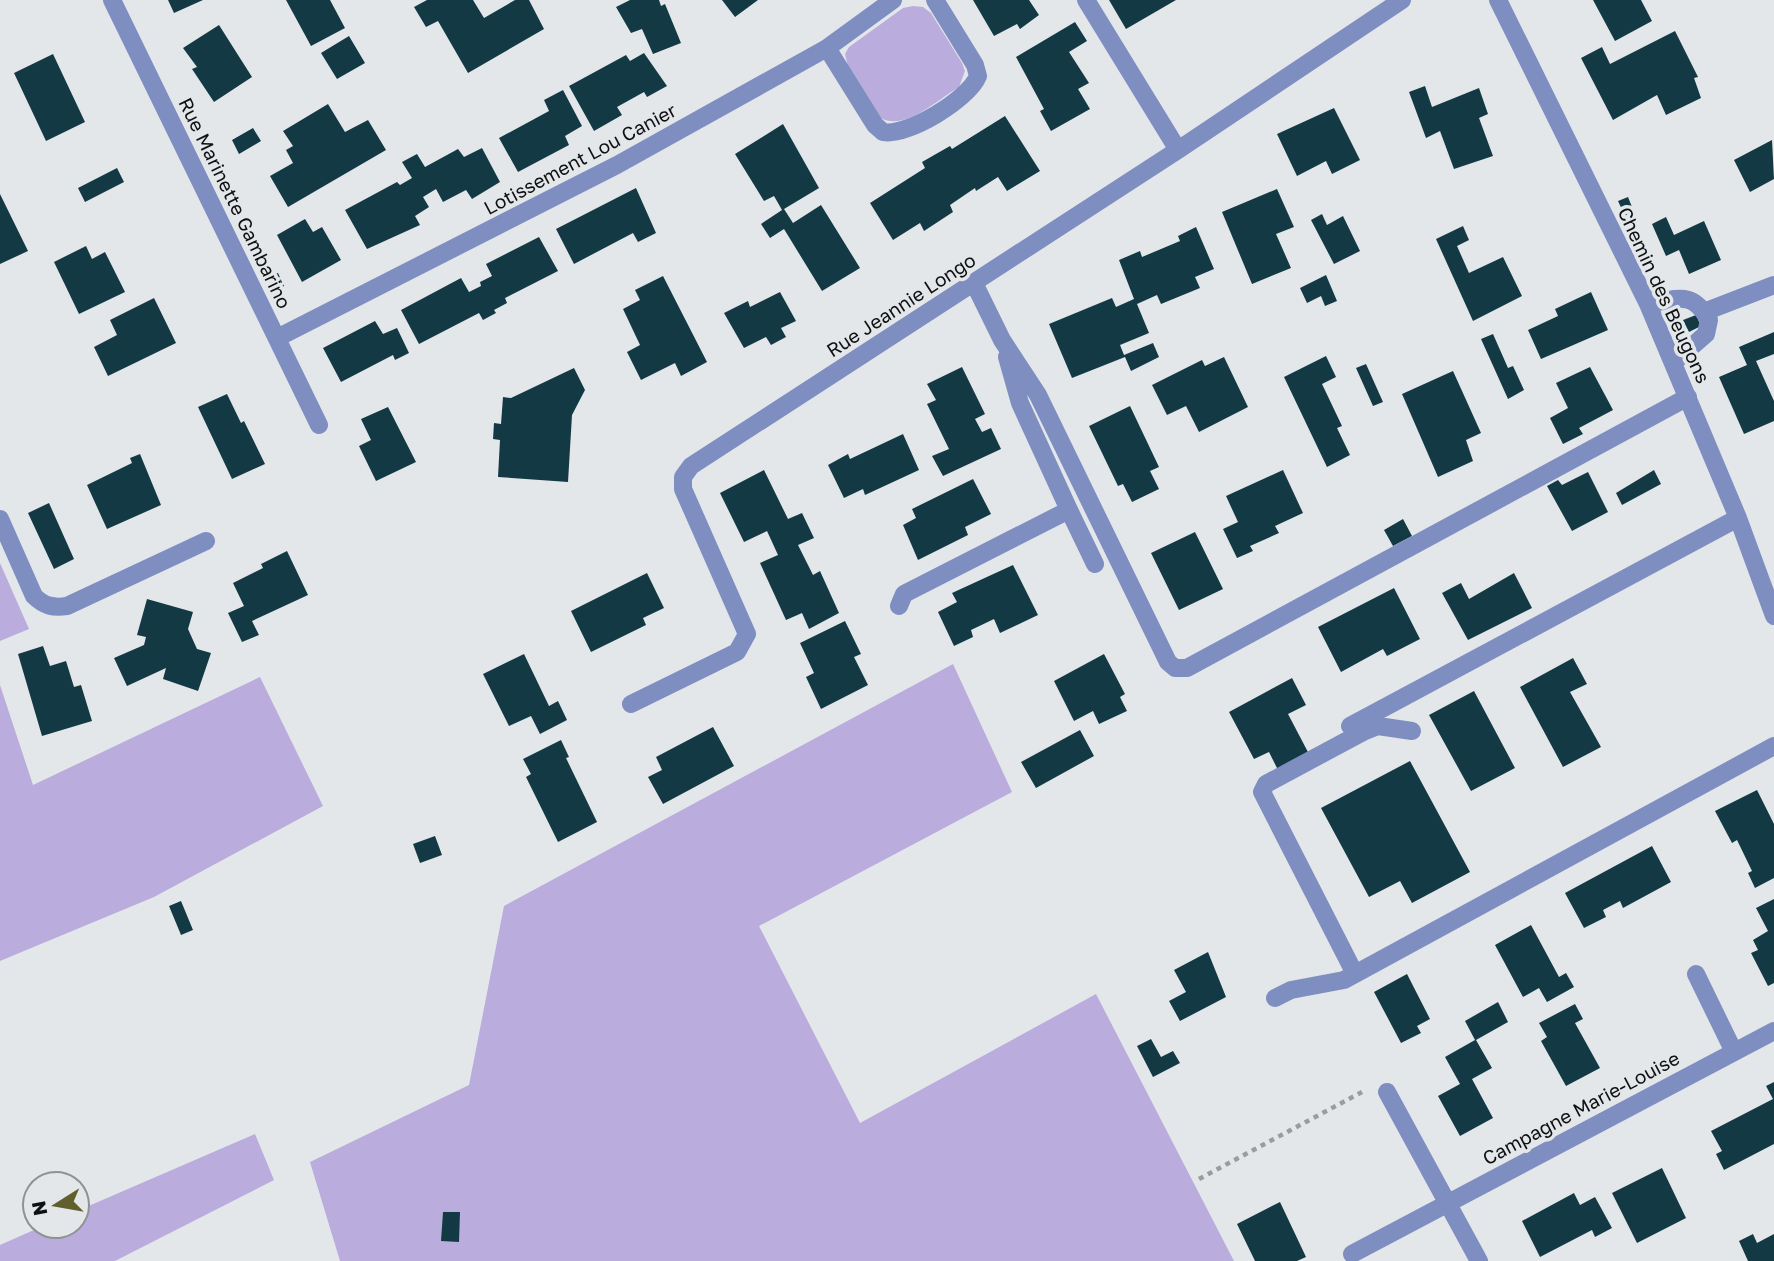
<svg xmlns="http://www.w3.org/2000/svg" width="1774" height="1261" viewBox="0 0 1774 1261" font-family="'Golos Text',sans-serif">
<style>
.green{fill:#baacdd}
.building{fill:#133a44}
.lines{fill:none;stroke-linecap:round;stroke-linejoin:round}
.path{stroke:#9a9c9e;stroke-width:4.5;stroke-dasharray:5 5;stroke-linecap:butt}
.minor{stroke:#7e8ec1;stroke-width:18}
.labels{text-anchor:middle;stroke-width:7;stroke-linejoin:round;paint-order:stroke}
.street-label{font-size:19px;fill:#0f1011;stroke:#e4e7ea}
</style>
<rect width="100%" height="100%" fill="#e4e7ea"/>
<path class="green" d="M913,6L923,7L931,13L962,63L965,71L959,87C937,100 903,133 879,117L848,67L845,54L849,47L903,8Z
M0,563L29,629L0,641Z
M953,664L1012,792L759,926L860,1123L1096,994L1234,1261H340L310,1162L469,1085L504,906Z
M260,677L323,806L154,897L0,961V685L33,785Z
M255,1134L274,1180L115,1261H0V1245L43,1226H77V1211Z"/>
<path class="building" d="M168,0H203L174,13Z
M286,0H330L345,28L311,46Z
M427,0H473L484,18L515,0H529L544,29L468,73L438,21L426,27L414,7Z
M630,0H659L661,6L665,4L681,43L653,54L642,29L631,33L616,7Z
M722,0H758L735,17Z
M973,0H1029L1039,15L1020,29L1017,24L994,36Z
M1109,0H1176L1126,29Z
M1593,0H1641L1652,21L1615,41Z
M1075,22L1087,41L1069,52L1089,83L1078,89L1090,109L1051,131L1040,111L1044,109L1016,57Z
M219,25L252,77L214,102L192,69L197,67L183,48Z
M1675,31L1698,77L1694,78L1701,98L1666,115L1657,95L1613,120L1581,58L1602,47L1610,64Z
M349,36L365,63L337,79L321,53Z
M644,53L667,86L647,97L644,92L617,107L622,115L594,131L569,86L626,55L630,61Z
M53,54L85,122L46,141L14,73Z
M1425,86L1432,107L1479,88L1488,114L1479,118L1493,156L1454,169L1440,131L1426,138L1409,92Z
M563,90L582,126L565,136L569,145L518,172L499,138L549,111L544,100Z
M328,104L345,132L368,120L386,150L288,207L270,176L293,163L286,150L293,146L283,131Z
M1334,108L1360,160L1332,174L1326,161L1297,176L1277,134Z
M1005,116L1040,171L1007,191L998,177L976,191L975,188L950,205L953,212L924,231L920,223L893,240L870,203L925,168L922,162L950,146L952,149Z
M783,124L819,188L784,209L793,223L821,205L860,268L822,291L784,229L770,238L761,224L782,210L774,196L764,201L735,154Z
M253,128L261,141L239,154L232,140Z
M1772,140L1774,179L1750,192L1734,160Z
M482,148L500,182L472,199L466,190L443,202L436,189L423,197L429,207L415,216L420,225L367,249L345,210L397,182L400,185L412,178L402,162L417,154L425,167L458,149L464,157Z
M117,168L124,182L85,202L78,188Z
M636,188L656,233L638,242L633,233L574,264L556,229Z
M1277,189L1294,227L1276,234L1291,268L1252,284L1222,212Z
M0,194L28,251L0,264Z
M1628,197L1634,212L1625,216L1618,201Z
M1322,214L1327,225L1343,216L1360,251L1334,264L1311,220Z
M1666,217L1674,235L1704,221L1721,260L1689,274L1679,250L1666,256L1652,224Z
M305,219L313,232L322,227L341,260L302,282L277,235Z
M1463,226L1469,240L1457,246L1469,273L1503,257L1522,296L1473,321L1436,239Z
M1196,227L1214,269L1195,277L1200,288L1161,304L1157,295L1137,304L1149,333L1120,345L1124,355L1153,343L1159,357L1131,371L1125,357L1072,378L1049,324L1112,298L1116,307L1134,299L1119,260L1140,251L1142,257L1180,241L1178,236Z
M539,237L558,271L505,298L507,303L494,310L496,313L483,320L479,313L419,344L401,310L461,278L469,292L481,286L480,282L492,276L486,264Z
M86,246L92,259L105,252L125,292L79,314L54,262Z
M278,273L284,286L274,292L267,277Z
M1326,275L1337,301L1325,306L1321,296L1307,303L1300,288Z
M663,276L707,362L681,376L675,363L641,380L627,352L640,345L623,309L640,300L635,290Z
M780,292L796,321L781,328L786,337L771,345L766,337L744,348L724,313L748,301L750,307Z
M1591,292L1608,330L1541,359L1528,330L1558,316L1555,309Z
M154,298L176,343L108,376L94,347L117,335L110,320Z
M1696,315L1701,326L1689,332L1683,320Z
M375,321L383,334L397,328L409,353L395,360L393,355L341,382L323,348Z
M1774,332V354L1756,361L1774,401V421L1744,434L1719,377L1747,365L1739,347Z
M1493,334L1508,368L1513,366L1524,390L1508,399L1481,339Z
M1326,356L1336,377L1322,384L1342,426L1337,428L1350,455L1327,467L1284,377Z
M1224,357L1248,407L1199,432L1186,406L1167,415L1152,385L1202,360L1205,366Z
M1366,364L1383,402L1373,406L1356,368Z
M962,367L985,414L975,419L982,432L991,428L1001,449L943,476L932,456L949,449L927,404L936,400L927,384Z
M1590,367L1613,410L1579,428L1583,434L1563,444L1550,418L1568,408L1556,383Z
M574,368L585,390L572,415L568,482L498,477L500,440L493,439L494,423L501,424L503,397L511,398Z
M1453,371L1481,433L1466,440L1473,461L1438,477L1402,394Z
M227,394L241,423L244,421L265,464L232,479L198,407Z
M1130,406L1159,467L1150,471L1159,489L1132,502L1123,484L1118,486L1089,426Z
M388,407L416,462L376,481L359,446L371,440L361,419Z
M903,434L919,470L865,495L863,489L844,498L828,465L848,454L850,459Z
M140,454L161,505L107,529L87,485L132,463L130,458Z
M764,470L788,519L802,513L814,538L798,545L813,575L820,571L839,613L809,629L802,613L786,620L760,563L778,555L767,531L744,542L720,493Z
M1283,470L1303,513L1275,526L1279,533L1250,546L1253,551L1237,558L1223,529L1238,522L1226,496Z
M1654,470L1661,484L1622,505L1616,493Z
M1588,472L1608,512L1572,531L1547,486L1558,480L1562,485Z
M973,479L991,514L965,527L968,535L918,560L903,525L916,518L912,509Z
M49,503L74,559L54,569L28,513Z
M1403,519L1412,536L1393,546L1384,530Z
M1195,532L1223,589L1179,610L1151,553Z
M287,551L308,595L252,621L259,635L242,642L228,613L244,606L233,583L263,568L261,564Z
M1013,565L1038,615L1000,633L994,619L971,630L973,637L954,646L938,612L957,602L952,593Z
M647,573L664,608L643,618L646,625L591,652L571,611Z
M1514,573L1532,608L1468,640L1442,593L1461,583L1469,599Z
M1394,588L1420,639L1387,656L1383,649L1341,672L1318,627Z
M147,599L193,612L188,629L197,649L211,653L198,691L163,679L166,668L127,686L114,658L144,645L146,637L137,635Z
M845,621L861,654L854,657L868,685L821,709L806,677L814,673L800,643Z
M43,646L50,666L66,661L74,687L81,685L92,721L42,736L18,654Z
M524,654L549,706L558,701L567,720L540,734L531,716L509,726L483,674Z
M1104,654L1125,694L1120,697L1127,711L1099,724L1093,711L1074,721L1054,681Z
M1573,658L1587,684L1570,692L1601,747L1563,767L1520,687Z
M1292,678L1306,705L1288,714L1309,754L1278,770L1269,752L1254,759L1229,712Z
M1474,691L1515,768L1471,791L1429,715Z
M713,727L734,766L663,804L648,777L662,770L656,757Z
M1080,730L1094,756L1036,788L1021,762Z
M561,740L569,757L566,758L597,822L558,842L526,777L531,774L523,759Z
M1410,761L1470,872L1412,903L1400,881L1369,897L1321,808Z
M1757,790L1774,824V878L1755,888L1748,873L1752,871L1737,840L1732,843L1715,811Z
M435,836L442,855L420,863L413,844Z
M1652,846L1671,882L1623,908L1620,901L1603,910L1606,917L1584,928L1565,893Z
M1774,899V983L1768,986L1751,953L1758,950L1753,940L1768,931L1756,908Z
M181,901L193,930L181,935L169,906Z
M1531,925L1559,977L1566,973L1574,987L1547,1002L1539,988L1523,997L1495,945Z
M1208,952L1226,997L1180,1021L1169,1001L1186,992L1174,970Z
M1407,974L1430,1019L1417,1026L1421,1033L1401,1043L1374,992Z
M1498,1002L1508,1022L1476,1040L1492,1068L1472,1079L1493,1118L1460,1136L1438,1096L1460,1084L1445,1057L1475,1040L1465,1021Z
M1575,1004L1583,1019L1575,1023L1600,1068L1566,1086L1541,1041L1547,1037L1539,1023Z
M1151,1039L1161,1057L1173,1051L1180,1063L1153,1077L1137,1046Z
M1774,1082V1144L1724,1170L1716,1154L1722,1151L1711,1131L1773,1099L1766,1086Z
M1662,1168L1686,1218L1637,1243L1612,1193Z
M1574,1193L1580,1205L1595,1197L1612,1228L1595,1237L1592,1230L1540,1257L1522,1221Z
M1280,1202L1306,1257L1297,1261H1255L1237,1224Z
M443,1212H460L459,1242L441,1241Z
M1753,1234L1757,1243L1774,1234V1261H1748L1739,1241Z"/>
<g class="lines">
<path class="path" d="M1199,1179L1362,1092"/>
<path class="minor" d="M112,0L319,425
M1086,0L1178,150
M1498,0L1648,304L1738,518L1774,616
M827,48L875,125L883,132C907,137 969,99 978,76L975,65L935,0
M974,283L1002,340L1038,395L1168,662L1175,668H1187L1688,397
M1648,304C1678,299 1692,290 1709,320L1706,334L1673,363
M1704,312L1774,285
M277,338L617,165L827,48L893,0
M1069,510L1095,564
M0,519L34,596C44,606 53,608 67,606L206,541
M899,606L904,594L1069,510L1020,403L1007,357
M631,704L737,652L747,634L683,489V477L691,466L1178,150L1402,0
M1350,726L1738,518
M1355,974L1262,792L1266,784L1363,732L1378,726L1412,731
M1696,974L1734,1052
M1275,998L1291,990L1344,980L1774,746
M1387,1092L1479,1261
M1352,1254L1774,1031"/>
</g>
<g class="labels">
<g class="street-label">
<text transform="translate(580 159) rotate(-28)" y="7">Lotissement Lou Canier</text>
<text transform="translate(235 203) rotate(64)" y="7">Rue Marinette Gambarino</text>
<text transform="translate(1664 295) rotate(65)" y="7">Chemin des Beugons</text>
<text transform="translate(901 305) rotate(-33)" y="7">Rue Jeannie Longo</text>
<text transform="translate(1581 1108) rotate(-28)" y="7">Campagne Marie-Louise</text>
</g>
</g>
<g transform="translate(56 1205) rotate(259)"><circle r="33" fill="#e4e7ea" stroke="#8f9193" stroke-width="2"/>
<path d="M0-5L12 26L0 18L-12 26Z" fill="#615f2c"/>
<text y="-10" font-size="19" font-weight="bold" text-anchor="middle" fill="#0f1011">N</text>
</g>
</svg>
